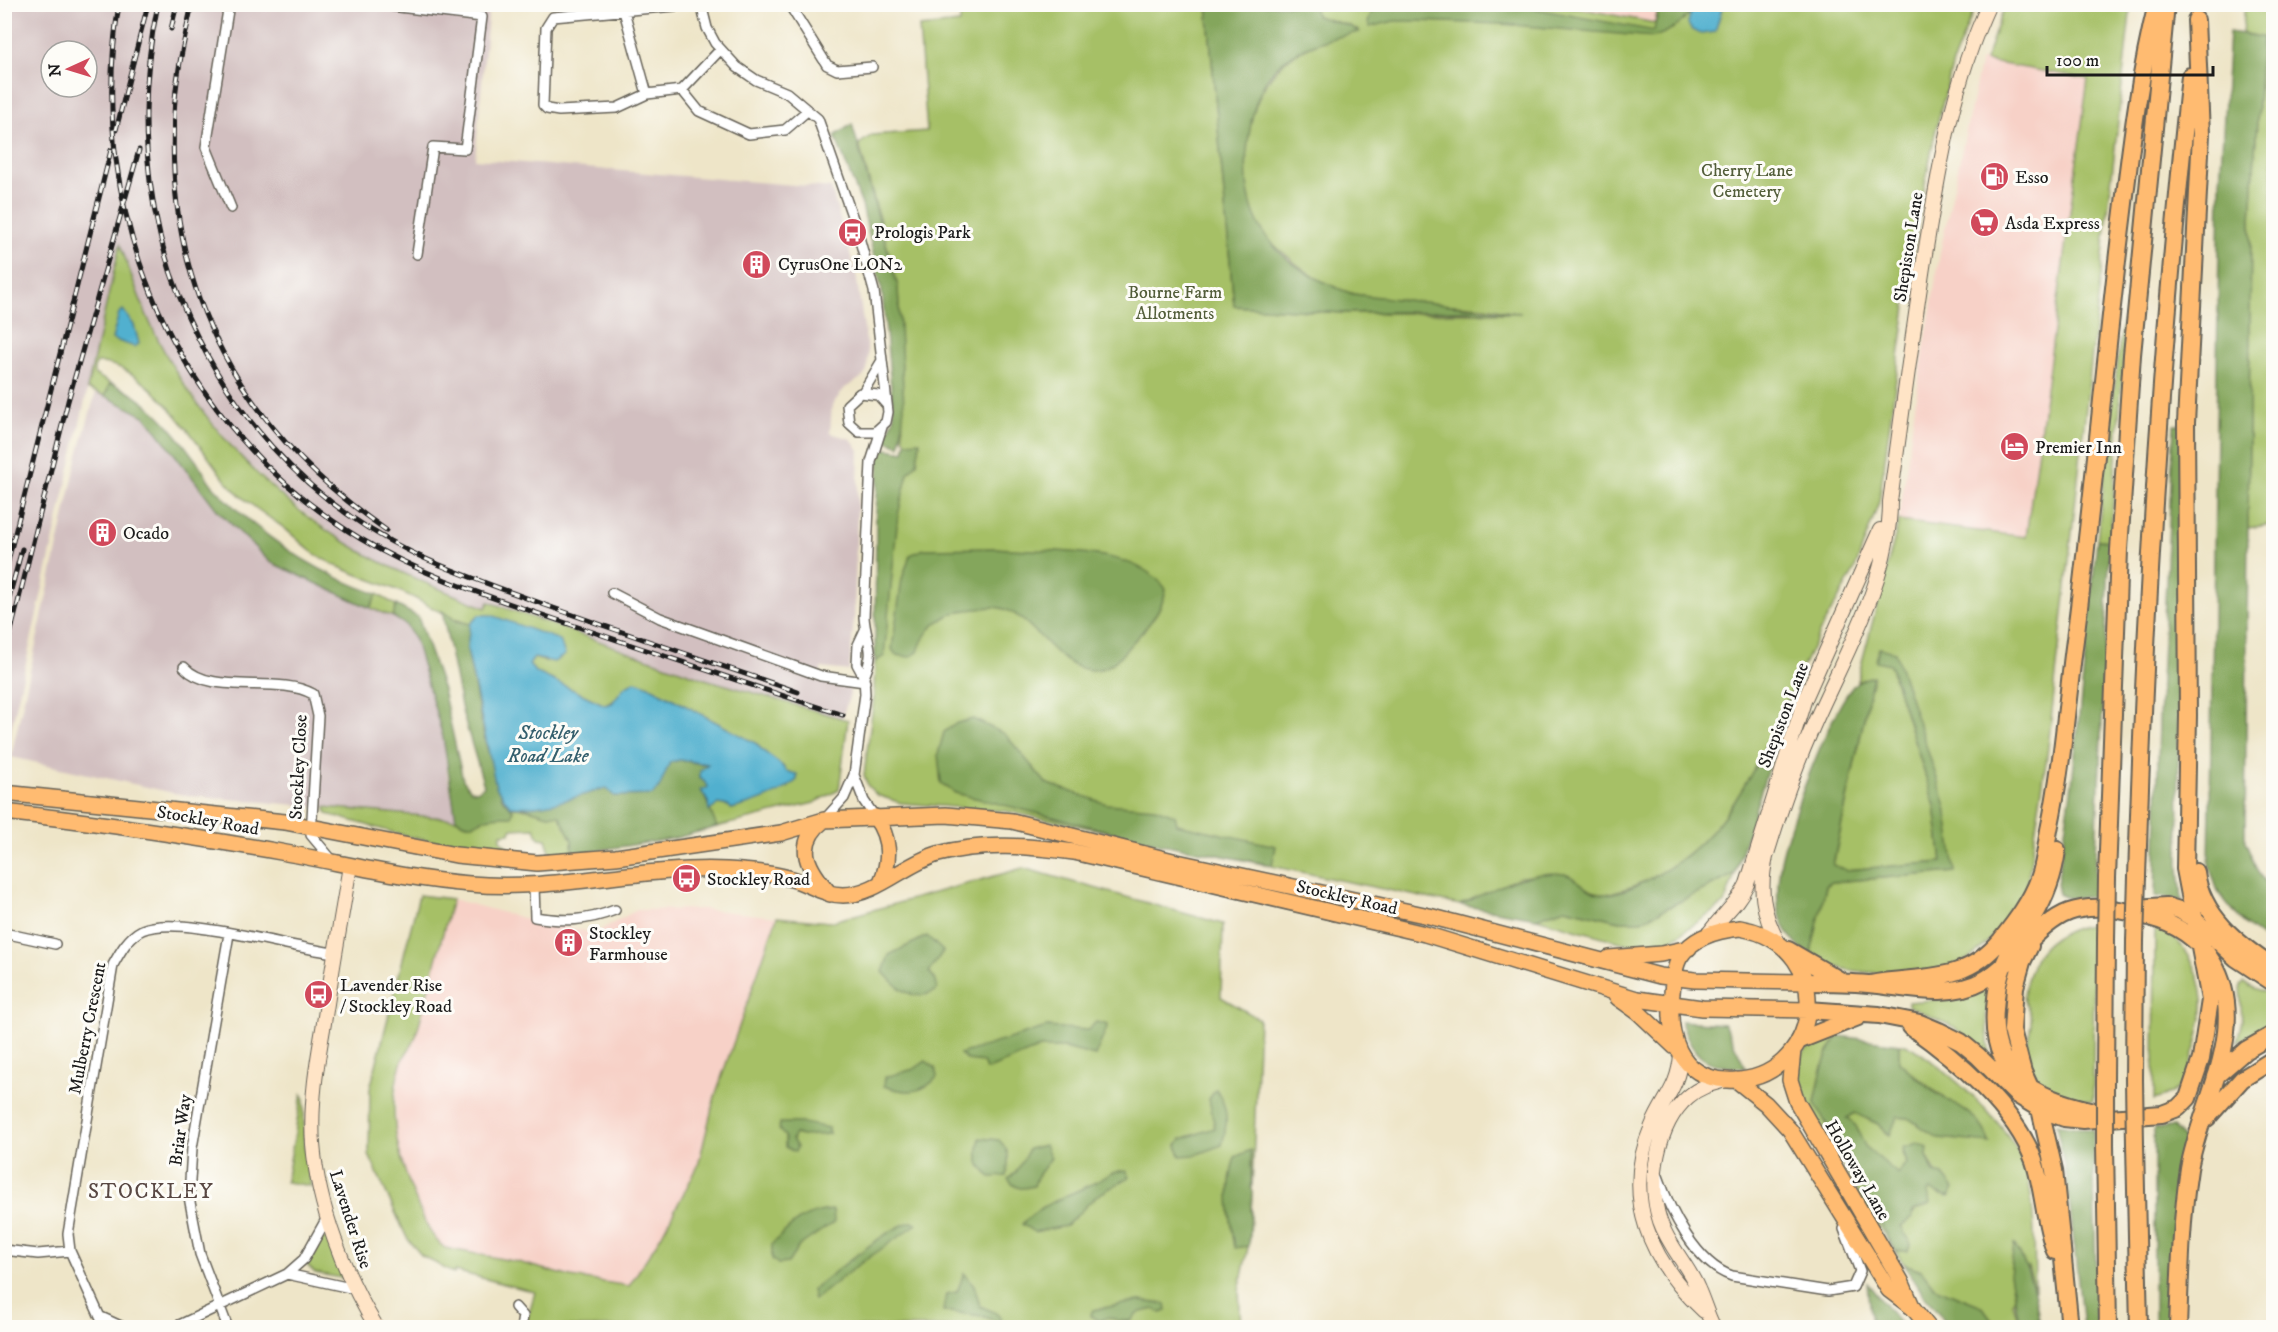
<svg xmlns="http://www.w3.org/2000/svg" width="2278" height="1332" viewBox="0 0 2278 1332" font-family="'IM FELL DW Pica',serif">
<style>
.built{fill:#f7d1c7}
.industrial{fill:#d2bfc0;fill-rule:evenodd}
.green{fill:#a6c066;stroke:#616e41;stroke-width:1.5}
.forest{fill:#84a65b;stroke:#50613c;stroke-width:1.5}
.water{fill:#51b0cf;stroke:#366676;stroke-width:1.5}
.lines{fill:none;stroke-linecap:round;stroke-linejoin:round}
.street-casing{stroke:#666258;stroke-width:12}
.secondary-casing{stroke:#666258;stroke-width:16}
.primary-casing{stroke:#666258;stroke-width:18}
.highway-casing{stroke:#666258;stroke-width:20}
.street{stroke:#fff;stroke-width:9}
.secondary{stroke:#ffe4c6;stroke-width:14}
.primary{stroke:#ffbb71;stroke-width:15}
.highway{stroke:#ffbb71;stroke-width:16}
.rail-casing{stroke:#1c1c1c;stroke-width:5}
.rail{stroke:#fdfcf7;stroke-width:3;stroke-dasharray:9;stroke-linecap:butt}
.highway-bridge-casing{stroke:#666258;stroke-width:20;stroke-linecap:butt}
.highway-bridge{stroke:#ffbb71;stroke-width:16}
.labels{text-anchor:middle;stroke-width:6;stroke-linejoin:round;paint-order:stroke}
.park-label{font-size:18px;fill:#535e3a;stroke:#fdfcf7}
.poi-label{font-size:18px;fill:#1c1c1c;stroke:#fdfcf7;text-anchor:start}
.street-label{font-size:18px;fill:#1c1c1c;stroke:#fdfcf7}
.water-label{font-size:20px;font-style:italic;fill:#345f6d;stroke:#fdfcf7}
.quarter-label{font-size:21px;letter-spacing:1.5px;fill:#594843;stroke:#fdfcf7}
</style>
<rect width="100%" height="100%" fill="#fdfcf7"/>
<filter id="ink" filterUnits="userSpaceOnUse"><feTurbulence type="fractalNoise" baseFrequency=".0167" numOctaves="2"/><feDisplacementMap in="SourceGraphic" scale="12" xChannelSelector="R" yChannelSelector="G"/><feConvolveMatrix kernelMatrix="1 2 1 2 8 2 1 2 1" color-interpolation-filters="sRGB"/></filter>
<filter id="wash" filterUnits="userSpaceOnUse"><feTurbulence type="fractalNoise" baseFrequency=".008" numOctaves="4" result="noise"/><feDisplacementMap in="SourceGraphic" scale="24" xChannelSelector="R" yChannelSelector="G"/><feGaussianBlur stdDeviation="1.35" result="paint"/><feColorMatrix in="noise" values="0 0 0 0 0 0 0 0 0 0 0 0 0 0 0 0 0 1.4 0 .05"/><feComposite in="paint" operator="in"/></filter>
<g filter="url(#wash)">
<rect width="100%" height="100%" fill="#eee5c8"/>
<path class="built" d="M1563,5H1659L1656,23Z
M1981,60L2088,78L2026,537L1899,521L1917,392L1941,248Z
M452,899L523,918L595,933L637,910L703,909L777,917L715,1096L698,1166L661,1236L630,1286L570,1277L518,1262L445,1248L439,1244L422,1216L400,1162L396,1135V1099L400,1065L414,1043Z"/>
<path class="industrial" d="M4,5H489L475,159L831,188L856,274L868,354L867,370L863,377L845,388L832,405L830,433L851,439L859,450L854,619L849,671L821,668V680L849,684L850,694L842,718L705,679L489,602L487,608L406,575L348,545L284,497L245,460L205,414L171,362L151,326L120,245L5,756ZM51,51H87V87H51Z
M96,392L146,417L218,511L270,562L406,621L419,633L439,695L447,773L456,819L183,795L11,757L78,455Z"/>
<path class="green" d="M960,5H1207L1234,306L1343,313H1511C1486,303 1449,307 1421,303C1399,301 1376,299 1354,294C1332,288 1311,276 1294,262C1284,253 1272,245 1264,234C1240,205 1242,155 1251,120C1268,59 1301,45 1359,31L1350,26L1316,16L1314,5H1563L1655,23L1659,5H1976L1954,59L1935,133L1918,219L1879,502L1854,571L1820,631L1745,788L1708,838L1663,873L1631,887L1603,895L1585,888L1565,874L1520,877L1460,905L1006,811L901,803L877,795L868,786L864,775L874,697L880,448L904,452L906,442L903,437L898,287L859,144L872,135L927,131L919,27L960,23Z
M2005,5H2131L2047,756L2026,891C2016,908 1985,948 1970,958C1935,979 1844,978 1810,957L1826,886L1832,882L1954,872L1946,807L1890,664L1935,806L1942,862L1846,870L1833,866L1873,677L1857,681L1899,521L2026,537L2088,79L1985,61Z
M2245,5H2273V524L2248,528L2251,220L2262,37L2242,33Z
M120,244C130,271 139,299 151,325C192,413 266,496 350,545C393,571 440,589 486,608L489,602L705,679L848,720L839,790L814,803L717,827L709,811L718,804L729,806L732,809L789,787L783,766L764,754L757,744L647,685L605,705L535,672L529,664L534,658L546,662L479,615L470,624C448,619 428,604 408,595C377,580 341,572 312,552C300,543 290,531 277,523C257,509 237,496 222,476C196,441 145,361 97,363L94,368V374L110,383L105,396L87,389Z
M2122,323H2126L2110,541L2097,540Z
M377,594L396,605L393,617L370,608Z
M510,806L559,815L572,840L573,854L551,855L546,839L539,838L535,828L511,829L510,833L501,834V841L512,852H492L406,836L327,814L325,807L456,819C475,829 472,822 489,817C499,815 503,817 513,810Z
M1023,868L1223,924L1221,997L1259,1019L1250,1238L1239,1291L1241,1327H525L535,1292L455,1271L454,1274L421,1255L407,1238L369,1155L370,1089L419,895L452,899C440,944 428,990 416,1036C413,1046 404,1054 401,1064C386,1108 398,1158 415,1198C422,1216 430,1237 445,1248L518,1262L571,1277L629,1286L661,1236L698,1166L715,1096L777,917L830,922Z
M1735,874L1724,904L1667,943L1634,946L1536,918L1565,908L1620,921H1641Z
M2094,924L2093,1101C2062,1097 2030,1087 2027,1050C2026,1041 2032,1030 2031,1018C2031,1011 2026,1008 2025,1001C2023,992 2026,983 2029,974C2038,942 2063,929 2094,924Z
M2155,926C2183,937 2201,970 2203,1000C2204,1014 2200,1028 2197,1041C2189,1072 2188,1091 2154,1100Z
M1990,983L1986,1015L1989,1052H1983L1954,1027L1908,1006V1002L1955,998Z
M2243,983L2273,996V1023L2237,1042L2242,1021L2240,986Z
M1839,1030V1036C1822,1055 1820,1079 1815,1103L1896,1251L1906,1236L1901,1226C1911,1221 1921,1199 1930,1189L1941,1195L1937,1175L1927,1156L1903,1153L1907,1163L1898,1174C1893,1171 1869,1152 1865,1147C1857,1137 1857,1127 1847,1118L1855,1113L1878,1124L1889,1135L1897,1117L1908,1118L1938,1138L1945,1097L1933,1090L1899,1062V1044H1906C1943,1065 2016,1129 2026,1171C2036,1210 2034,1251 2035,1290L2028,1267L2013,1303L2020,1327H1997L1982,1306L1934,1287L1921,1270L1904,1264L1869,1213L1799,1086C1793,1051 1811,1042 1839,1030Z
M302,1094L304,1097V1145L311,1186L286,1182Z
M329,1237L343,1276L341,1278L315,1273L307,1265L322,1238Z"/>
<path class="forest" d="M1510,4L1654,31L1659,5H1692C1689,21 1669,32 1654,37L1501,24L1415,21H1394L1370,27L1368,23L1374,5Z
M1207,5H1314L1316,16L1350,26L1359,32C1331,38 1302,45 1280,64C1263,78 1253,107 1250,129C1234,217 1270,265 1353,294L1521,313L1462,311L1343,313L1234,306Z
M2229,32L2262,37L2251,220L2245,841L2257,871L2273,894V946L2243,923L2218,892L2209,865L2220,184Z
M852,124L898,287L904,407L900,446L885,440L894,418L882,291L862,205L835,136Z
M110,383C148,397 174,430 197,462C203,470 208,481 215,488C261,537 314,572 377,594L370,608L270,562L218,511L146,417L105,396Z
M2174,424L2183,425L2178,669L2179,867L2182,901L2155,896L2159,720Z
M920,441L917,463L908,473L898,515L884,656L875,662L876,512L880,448L904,452L906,442Z
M2097,540L2110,541L2094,897L2067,898L2059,894L2057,884L2072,784Z
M996,548C1045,553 1134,544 1166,589C1162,611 1148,626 1133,642C1121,655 1112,670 1093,670C1051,669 1034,610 994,607C988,607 981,609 976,609C966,610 958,611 949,615C931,625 924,633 918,652L910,657L896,655L892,649L902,579L910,555L924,549Z
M396,605L418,617L443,690L463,780L471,790L477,791L484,786L462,711L442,611L457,621L470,624L467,649L485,741L502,798L513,810L512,816C504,817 494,815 487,818C472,824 473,828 456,819L443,737L415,640L406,625L393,617Z
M1879,648L1895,652L1946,806L1955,872L1832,882L1826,886L1810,957C1794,944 1780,926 1778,904C1777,892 1778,879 1780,867C1784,834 1832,705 1856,683C1860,679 1868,678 1873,676L1833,865L1846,870L1942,862L1935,806L1890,664L1876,661Z
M1792,692L1735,874L1641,921H1620L1565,908L1536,918L1460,905C1492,890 1527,869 1564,874C1578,876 1588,895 1604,894C1619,894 1635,886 1647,880C1726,843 1756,765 1792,692Z
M973,719L1005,734L1046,783L1107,804L1155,808L1175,815L1177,824L1276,846L1272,865L1161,844L955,793L941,783L938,754L944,732L957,723Z
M680,760L708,765L700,777L708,786L707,789L702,790L717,827L672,839L573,854L572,840L559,815H548L522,807C554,805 576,796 606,788L615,796L652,795L670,762Z
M927,936L943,951L929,972L936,980L937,990C914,1004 897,988 883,972L889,955Z
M1681,1021L1724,1024L1746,1068C1707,1067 1693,1060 1681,1021Z
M1096,1022L1108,1025L1095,1056L1065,1048H1040L986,1070L983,1062L967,1060L960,1054L1047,1027L1088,1030Z
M1839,1036L1899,1044V1062C1910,1071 1921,1082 1932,1090C1956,1108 1979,1111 1990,1143L1938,1138L1908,1118L1897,1117L1890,1135L1878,1124L1855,1113L1847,1118L1856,1126L1865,1146L1898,1174L1907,1163L1903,1148L1917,1143L1928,1148L1927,1156L1934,1173L1943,1175L1954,1189L1949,1197L1930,1190L1928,1192L1930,1204L1913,1211L1912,1218L1901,1226L1910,1244L1908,1251H1896L1815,1103C1820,1079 1822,1055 1839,1036Z
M926,1061L936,1069L937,1077C922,1095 904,1093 884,1086L885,1077L914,1069Z
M1216,1089C1229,1110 1228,1121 1222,1145L1195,1155L1180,1156L1177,1145L1181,1139L1215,1128L1209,1099Z
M780,1123H803L829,1128V1134L802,1136L795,1134L792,1139L797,1147L795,1152L785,1147V1136L779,1130Z
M2056,1124L2093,1130L2097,1327H2083L2067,1179Z
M2173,1127L2184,1139L2178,1186L2169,1327H2154V1128Z
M980,1138L999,1140C1011,1152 1009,1160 1006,1176L991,1177C976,1166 976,1155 980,1138Z
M1045,1145L1051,1158L1037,1177L1034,1186C1022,1189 1016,1190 1008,1179L1016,1172L1029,1149Z
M1251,1150C1251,1156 1251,1189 1252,1192L1249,1246L1235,1248C1230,1217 1225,1189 1235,1157Z
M1126,1170L1130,1177L1096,1196L1066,1226L1034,1232L1022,1224C1041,1204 1067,1196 1092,1184C1105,1178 1112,1171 1126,1170Z
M833,1210L834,1222L799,1246L788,1263L778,1264L772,1259V1244C792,1224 803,1212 833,1210Z
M912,1222L917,1224L854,1268L814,1300L812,1290C833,1274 890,1225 912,1222Z
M2014,1244C2031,1271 2036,1296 2040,1327H2020L2010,1275Z
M1904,1264L1921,1270L1934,1287L1982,1306L1997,1327H1950L1923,1294Z
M964,1273L974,1285L980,1306L996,1313L1002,1319L999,1322L982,1316L943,1311L946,1294L957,1292Z
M1867,1283L1903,1327H1871Z
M1139,1301L1166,1304L1167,1311L1161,1313L1155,1309L1137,1313L1131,1321H1119L1109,1317L1099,1321L1090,1316L1093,1310Z"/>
<path class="water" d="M1692,5H1723L1715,32L1701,34L1691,29L1688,24Z
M123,310L134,325L139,343L135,347L112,339L119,313Z
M479,615H491L560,640L565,655L554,662L534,658L529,664L535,672L605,705L612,703L624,687L635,681L647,685L757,744C765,756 780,760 786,771L797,774V780C780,795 753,804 731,809L729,806L719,804L709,811L708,802L701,790L707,789L708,786L700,777V771L708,764L680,760L670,762L659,788L652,795L614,796L606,788C574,797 544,810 510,806L496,787L467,649L470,624Z"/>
</g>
<g filter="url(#ink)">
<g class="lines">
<defs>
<path id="street" d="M229,4L206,147L231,208
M374,4L482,17L465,149L433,147L417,254
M697,4L553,17L546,28L543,105L547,109L559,111L617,108L647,94L682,90L720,50
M701,4L707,28L715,43L737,67L756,80L787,93L818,119L857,230L874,291L888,412L886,422L875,432H859L849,423L847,405L860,393L878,395L886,404
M789,4L827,65L837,70L872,67
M624,11L647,94
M682,90L699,111L749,134L785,130L807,111
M863,392L881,362
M612,593L660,618L821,676L865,682
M184,667C211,697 278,674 313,694L318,716L311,835L332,860
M864,677C877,647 866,645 864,617L871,462L882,427
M854,775L864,801L875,817
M824,820L844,798L854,775L865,694L864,677L857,664L858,645L865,630
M534,885L535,917C564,922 587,921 615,910
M4,933L55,944
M1658,1176C1670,1211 1696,1264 1732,1276L1828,1291L1853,1287L1860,1271L1844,1229
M4,1250L38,1254L70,1251
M287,1274L355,1289
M515,1307L523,1316L521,1328
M101,1317L125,1328
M105,1328L70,1251L68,1234L113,965C120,952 128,937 142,930C177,914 291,948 335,953
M173,1328L287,1274L304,1259L328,1216
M228,1328L200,1254L189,1197L192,1148L229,934"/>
<path id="secondary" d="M350,866C341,918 332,970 324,1023C317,1063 310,1103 313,1144C318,1207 344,1274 377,1328
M1707,936C1719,917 1737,906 1747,884L1804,701L1880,530
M1778,942C1762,913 1759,888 1766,857C1779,814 1793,772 1811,731C1841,660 1890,582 1890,502C1901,420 1912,337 1925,254C1939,168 1952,84 1989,4
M1681,1055C1678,1089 1664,1097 1652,1126C1621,1197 1650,1262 1704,1311
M1714,1328C1707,1315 1704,1302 1698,1289C1688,1265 1669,1247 1660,1221C1647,1183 1657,1124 1688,1097C1699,1087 1711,1084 1726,1080"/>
<path id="primary" d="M4,793L285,822L456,855L537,863L616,857L781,833L824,820L946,815L1012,821L1177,862L1429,916L1660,976L1695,980L1805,982
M4,812C97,822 189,836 281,852C343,863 406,879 470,884C556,892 641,866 727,870C748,871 771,873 792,879C810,884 824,895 843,895C876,895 906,863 938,854C983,842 1028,846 1074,852L1425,934L1637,999L1702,1008L1808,1010
M875,817C890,837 891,860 881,882
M824,820C792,845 809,870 830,894
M1740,928C1844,946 1820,1086 1727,1080C1678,1078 1667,1033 1672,993C1673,981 1674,967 1680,957C1693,937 1718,930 1740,928Z
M1609,958L1661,954L1689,948
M1618,998L1639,1013L1675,1047
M1793,1050L1790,1080L1797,1102L1901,1281L1912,1306
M1736,1080L1766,1104L1790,1130L1889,1290L1913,1308L1929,1328"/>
<path id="highway" d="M2057,850C2054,874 2046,897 2033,918C2023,933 2011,947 2004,964C1998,978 1996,994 1995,1009C1989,1082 2043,1100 2103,1113
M2196,872C2201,916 2239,945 2274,968
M2137,877C2145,609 2161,342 2190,76
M2107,878L2119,550L2132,355L2166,4
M2134,908L2166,906L2179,910L2194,919L2236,958L2274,983
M2030,946L2022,962L2015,987L2012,1030L2023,1072L2040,1109L2054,1170L2070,1328
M1788,950L1843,982
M1805,982C1826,982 1847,982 1868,984C1906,987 1948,1000 1984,980C2013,964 2039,923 2069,912C2095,903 2123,910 2149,917C2177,924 2199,939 2213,963C2251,1028 2200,1103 2189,1169C2181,1221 2180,1275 2178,1328
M1870,984C1921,974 1963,986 2001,940C2016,921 2031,901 2039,879C2045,863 2046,847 2049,830C2061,773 2066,714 2073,655C2091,519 2103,381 2119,244C2129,164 2137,83 2157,4
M1808,1010L1879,1015L1920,1023L1939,1031L1961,1042L1978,1056L2017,1095L2040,1109L2064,1118L2083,1120L2162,1114L2178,1108L2188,1098L2201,1059L2210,1000L2185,869L2188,715L2186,423L2201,134L2196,20
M1911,1027C1955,1058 2016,1109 2034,1161C2044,1190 2044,1222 2055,1251
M1800,1040L1858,1017
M2216,1076L2246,1050L2274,1034
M2134,1080L2135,941
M2105,1083L2106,940
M2207,1118L2242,1079L2274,1059
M2105,1144L2108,1328
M2135,1144L2139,1328"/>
</defs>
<use href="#street" class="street-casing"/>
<use href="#secondary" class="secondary-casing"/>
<use href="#primary" class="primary-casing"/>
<use href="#highway" class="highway-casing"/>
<use href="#street" class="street"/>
<use href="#secondary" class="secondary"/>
<use href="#primary" class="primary"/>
<use href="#highway" class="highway"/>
<defs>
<path id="rail" d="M119,4C84,214 177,428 361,539C426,578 500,600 572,625C662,655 752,686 843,715
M158,4C137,101 143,206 180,298C225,409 303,499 411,552C454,573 501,588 545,605C629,635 714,663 798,692
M192,4C184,41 175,79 174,117C165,294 243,431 386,530
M171,29L177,4
M116,130L148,4
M4,577L111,150
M4,616L22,549
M4,659L68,401L139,150"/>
</defs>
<use href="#rail" class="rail-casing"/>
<use href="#rail" class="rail"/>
<defs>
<path id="highway-bridge" d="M2106,940L2107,878
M2135,941L2137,877
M2134,1080L2135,1144
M2105,1144V1083"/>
</defs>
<use href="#highway-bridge" class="highway-bridge-casing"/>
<use href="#highway-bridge" class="highway-bridge"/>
</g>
</g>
<defs>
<symbol id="fuel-disc" viewBox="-11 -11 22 22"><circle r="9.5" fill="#d1495b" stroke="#fdfcf7"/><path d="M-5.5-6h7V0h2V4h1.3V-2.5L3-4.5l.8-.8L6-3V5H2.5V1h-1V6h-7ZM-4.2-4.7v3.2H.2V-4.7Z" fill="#fff"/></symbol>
<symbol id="supermarket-disc" viewBox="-11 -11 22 22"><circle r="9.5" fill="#d1495b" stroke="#fdfcf7"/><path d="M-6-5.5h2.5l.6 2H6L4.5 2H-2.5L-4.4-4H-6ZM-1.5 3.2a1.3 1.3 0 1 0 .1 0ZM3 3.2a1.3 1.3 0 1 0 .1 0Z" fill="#fff"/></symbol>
<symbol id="bus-disc" viewBox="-11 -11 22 22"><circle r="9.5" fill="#d1495b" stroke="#fdfcf7"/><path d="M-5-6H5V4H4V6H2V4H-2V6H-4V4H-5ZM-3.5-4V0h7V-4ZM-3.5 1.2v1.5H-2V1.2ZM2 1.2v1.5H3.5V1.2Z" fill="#fff"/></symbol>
<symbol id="building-disc" viewBox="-11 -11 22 22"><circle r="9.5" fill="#d1495b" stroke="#fdfcf7"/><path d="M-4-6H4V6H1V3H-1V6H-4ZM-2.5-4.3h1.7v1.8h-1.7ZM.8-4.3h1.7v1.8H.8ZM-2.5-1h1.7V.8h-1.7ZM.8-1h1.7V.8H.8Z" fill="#fff"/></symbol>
<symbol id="hotel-disc" viewBox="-11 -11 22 22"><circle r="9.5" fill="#d1495b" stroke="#fdfcf7"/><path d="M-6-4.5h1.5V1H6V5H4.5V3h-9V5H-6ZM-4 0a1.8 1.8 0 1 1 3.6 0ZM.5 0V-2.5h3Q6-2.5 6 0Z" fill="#fff"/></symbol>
</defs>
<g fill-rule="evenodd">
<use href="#fuel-disc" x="1978" y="160" width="33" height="33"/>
<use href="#supermarket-disc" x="1968" y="206" width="33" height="33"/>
<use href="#bus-disc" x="836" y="216" width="33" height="33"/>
<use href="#building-disc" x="740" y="248" width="33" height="33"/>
<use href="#hotel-disc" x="1998" y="430" width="33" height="33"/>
<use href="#building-disc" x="86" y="516" width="33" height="33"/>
<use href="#bus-disc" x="670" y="862" width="33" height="33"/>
<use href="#building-disc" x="552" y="926" width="33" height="33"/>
<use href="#bus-disc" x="302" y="978" width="33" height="33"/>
</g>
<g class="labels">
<g class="park-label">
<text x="1747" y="176">Cherry Lane<tspan x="1747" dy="21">Cemetery</tspan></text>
<text x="1175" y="298">Bourne Farm<tspan x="1175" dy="21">Allotments</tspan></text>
</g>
<g class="poi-label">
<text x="2015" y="183">Esso</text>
<text x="2005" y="229">Asda Express</text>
<text x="874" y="238">Prologis Park</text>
<text x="778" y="270">CyrusOne LON2</text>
<text x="2035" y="453">Premier Inn</text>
<text x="123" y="539">Ocado</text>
<text x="707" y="885">Stockley Road</text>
<text x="589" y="939">Stockley<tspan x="589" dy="21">Farmhouse</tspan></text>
<text x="340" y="991">Lavender Rise<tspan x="340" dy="21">/ Stockley Road</tspan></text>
</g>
<g class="street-label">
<text transform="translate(1908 247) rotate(-81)" y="6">Shepiston Lane</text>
<text transform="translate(1783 715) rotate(-69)" y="6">Shepiston Lane</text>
<text transform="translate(298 767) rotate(-87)" y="6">Stockley Close</text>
<text transform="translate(208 820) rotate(10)" y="6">Stockley Road</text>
<text transform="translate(1347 897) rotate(13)" y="6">Stockley Road</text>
<text transform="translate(87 1028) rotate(-79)" y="6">Mulberry Crescent</text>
<text transform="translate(180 1130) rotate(-82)" y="6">Briar Way</text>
<text transform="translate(1858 1170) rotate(60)" y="6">Holloway Lane</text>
<text transform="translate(351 1219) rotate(72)" y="6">Lavender Rise</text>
</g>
<g class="water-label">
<text x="548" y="739">Stockley<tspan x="548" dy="23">Road Lake</tspan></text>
</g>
<g class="quarter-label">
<text x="151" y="1198">STOCKLEY</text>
</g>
</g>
<rect width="2278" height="1332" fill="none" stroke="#fdfcf7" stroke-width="24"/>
<g transform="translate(69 69) rotate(266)"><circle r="28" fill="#fdfcf7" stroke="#a3a29f" stroke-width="1.5"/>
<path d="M0-4.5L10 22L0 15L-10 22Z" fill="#d1495b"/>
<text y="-9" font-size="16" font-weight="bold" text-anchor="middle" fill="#1c1c1c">N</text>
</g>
<path d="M2047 66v9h166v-9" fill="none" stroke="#1c1c1c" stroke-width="3"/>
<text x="2056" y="66" font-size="18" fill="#1c1c1c" stroke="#fdfcf7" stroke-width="4.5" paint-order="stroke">100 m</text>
</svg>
